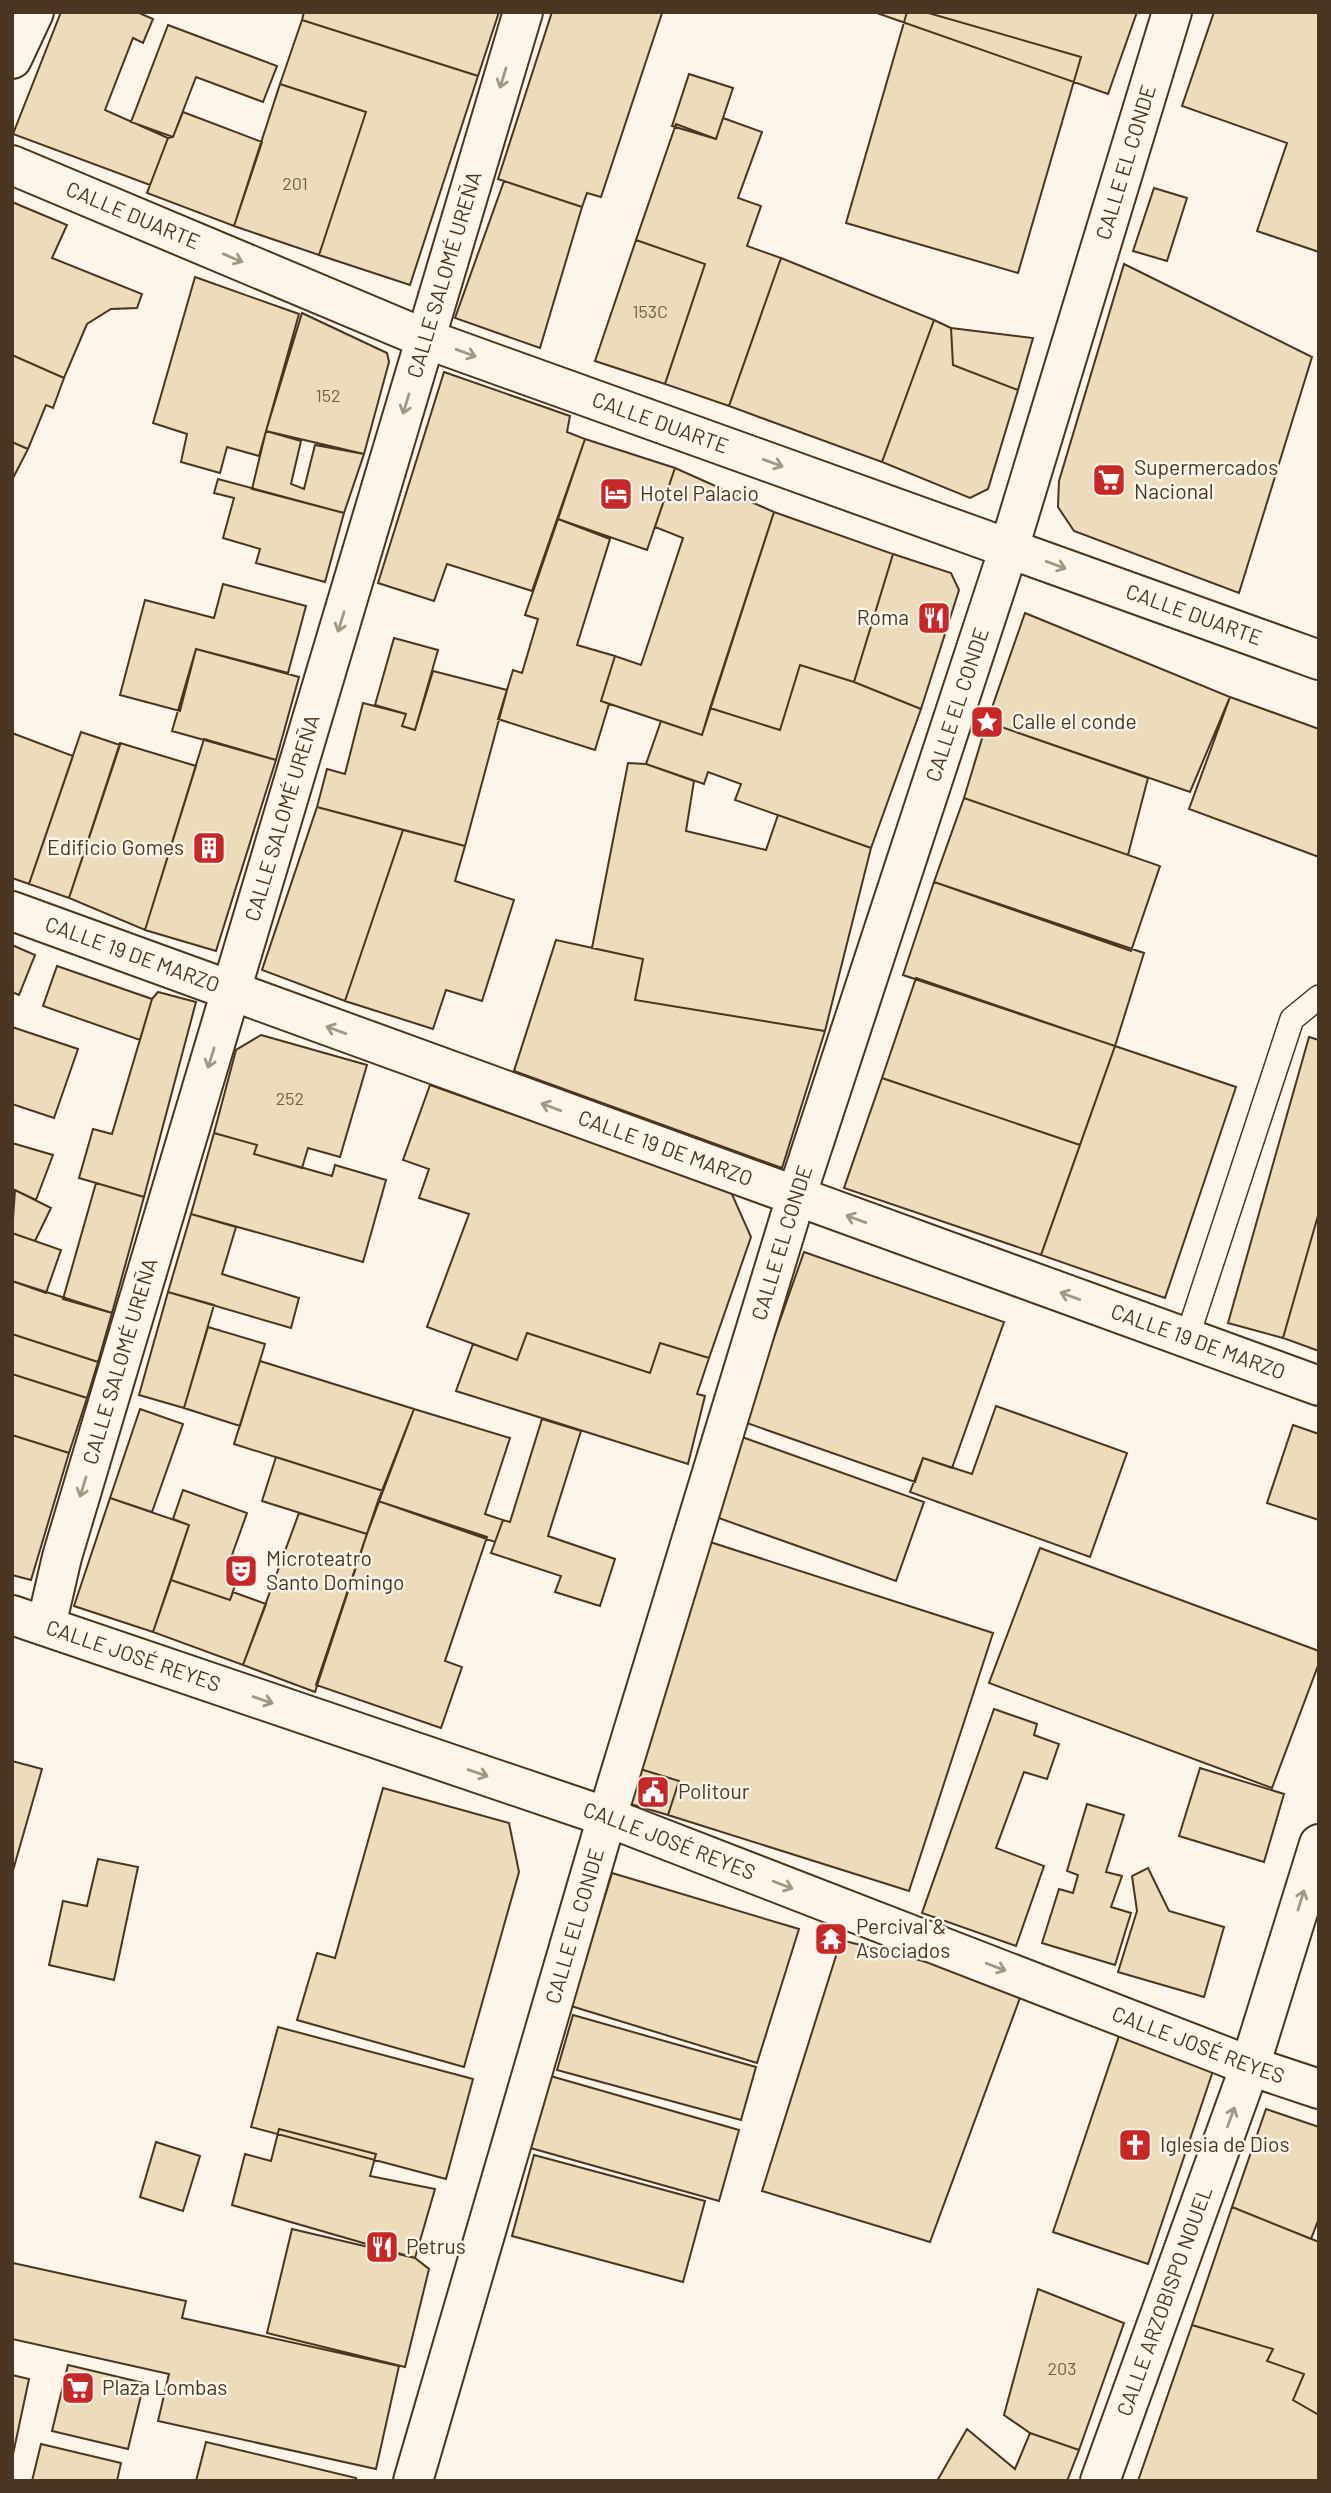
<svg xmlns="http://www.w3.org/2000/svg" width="1331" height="2493" viewBox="0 0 1331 2493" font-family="Barlow,sans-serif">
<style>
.building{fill:#ecdcbc;stroke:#4a3520;stroke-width:2}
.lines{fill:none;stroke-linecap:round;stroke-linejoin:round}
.lane-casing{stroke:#4a3520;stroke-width:26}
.street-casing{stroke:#4a3520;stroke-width:42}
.lane{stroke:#fbf6e9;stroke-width:23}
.street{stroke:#fbf6e9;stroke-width:38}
.oneway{stroke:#a29684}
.labels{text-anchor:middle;stroke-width:5;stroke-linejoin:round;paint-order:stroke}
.number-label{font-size:18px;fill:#725f47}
.street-label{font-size:21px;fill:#4a3520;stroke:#fbf6e9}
.poi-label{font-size:21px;fill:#4a3520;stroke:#fbf6e9;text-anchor:start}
</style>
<rect width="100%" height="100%" fill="#fbf6e9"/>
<path class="building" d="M61,12H137L153,19L143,43L133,38L105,110L168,138L150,185L13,134Z
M304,12H499L478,76L302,20Z
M552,12L662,13L601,197L587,193L582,207L498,179Z
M874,12H1137L1108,94Z
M907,12H925L1081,57L1018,273L846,223Z
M1214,12H1319V252L1257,231L1287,143L1182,106Z
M302,20L478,76L410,285L319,255L366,112L280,84Z
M168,25L277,66L263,102L196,77L173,137L131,122Z
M689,74L733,88L716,139L672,126Z
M280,84L366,112L319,255L234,226Z
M183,112L262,142L234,226L147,193L168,138L173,137Z
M723,118L762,132L738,198L761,206L747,246L781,258L729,406L665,384L705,264L636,240L676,124L716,139Z
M504,181L582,207L540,348L455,318Z
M1154,188L1187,198L1167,261L1133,251Z
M12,202L67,225L52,258L142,294L137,308L111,309L87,324L64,378L12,355Z
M636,240L705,264L665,384L595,361Z
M781,258L934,320L882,462L729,406Z
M1124,264L1312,357L1239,593L1074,531L1058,507L1059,481Z
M195,277L299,314L259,456L227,447L220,473L181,462L187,434L153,423Z
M302,313L387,353L389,362L364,454L266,431Z
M934,320L951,328L953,365L1018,390L988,489L970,498L882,462Z
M951,328L1033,338L1018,390L953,365Z
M12,355L64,378L53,408L46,405L28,449L12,442Z
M444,372L570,416L567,432L585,439L532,591L447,564L434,601L378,583Z
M266,431L301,441L291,484L304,489L315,445L364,454L344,513L252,489Z
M585,439L675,468L647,550L558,519Z
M12,442L28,449L12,480Z
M675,468L774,512L702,735L601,701L615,656L641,665L683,538L655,527Z
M218,479L344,513L325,582L256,563L260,549L223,538L234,498L214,493Z
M774,512L893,554L854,682L800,665L780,730L710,708Z
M558,519L610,539L577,645L615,656L601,701L609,704L595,750L498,719L513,670L522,673L538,619L525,615Z
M893,554L951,573L959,590L921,709L854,682Z
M223,584L306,606L288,673L196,649L180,711L120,695L145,600L214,618Z
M1025,613L1230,697L1190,792L987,722Z
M394,638L438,650L415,730L402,726L406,714L375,705Z
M196,649L299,677L276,760L172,731Z
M800,665L854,682L921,709L871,848L735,800L741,784L708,772L704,784L646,764L661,721L702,735L710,708L780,730Z
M433,671L507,690L465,846L317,807L327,769L345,774L363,703L406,714L402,726L415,730Z
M1230,697L1319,729V857L1189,809Z
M987,722L1148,778L1128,855L964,798Z
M81,732L120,745L69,898L29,884Z
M12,733L73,756L29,884L12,878Z
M204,739L276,760L216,951L145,930Z
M120,743L196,766L145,930L69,898Z
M628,763L646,764L694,781L686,831L766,850L778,815L871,848L825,1031L635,1000L643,959L592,948Z
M964,798L1160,866L1131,951L934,882Z
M317,807L403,830L345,1001L262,970Z
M403,830L465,846L455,881L514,900L482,1001L446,990L433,1029L345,1001Z
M934,882L1144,953L1115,1046L903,975Z
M556,940L643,959L635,1000L825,1031L782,1168L514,1071Z
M12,945L35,955L19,995L12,992Z
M57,966L152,999L140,1040L43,1006Z
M916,978L1115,1046L1080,1145L882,1078Z
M158,992L196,1002L144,1197L79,1178L93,1129L112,1134L152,999Z
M12,1027L78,1049L54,1118L12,1104Z
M261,1035L367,1065L340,1157L308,1148L302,1168L254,1154L257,1145L214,1133L236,1050Z
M1309,1037L1319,1040V1212L1283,1338L1228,1323Z
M1115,1046L1236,1087L1165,1298L1041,1255Z
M882,1078L1080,1145L1041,1255L844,1188Z
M430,1085L731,1192L751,1237L709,1358L660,1343L650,1373L527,1333L517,1360L427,1327L469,1214L419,1198L429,1169L403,1160Z
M214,1133L257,1145L254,1154L332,1176L335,1165L386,1180L363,1262L191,1214Z
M12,1143L53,1155L36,1200L15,1190L12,1195Z
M96,1183L144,1197L112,1313L63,1299Z
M15,1190L51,1208L35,1241L12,1233Z
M1319,1212V1351L1283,1338Z
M191,1214L236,1227L222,1274L299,1298L291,1328L168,1292Z
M12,1233L61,1250L46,1293L12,1281Z
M804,1252L1004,1322L952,1468L923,1458L915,1482L744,1422Z
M12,1281L112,1313L98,1362L12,1334Z
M168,1292L214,1305L184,1408L139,1395Z
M208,1327L265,1344L240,1426L184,1408Z
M527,1333L650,1373L660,1343L709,1358L697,1394L705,1396L688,1464L456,1391L473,1344L517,1360Z
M12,1334L98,1362L87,1398L12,1374Z
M260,1361L414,1409L383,1491L234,1444Z
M12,1374L87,1398L69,1453L12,1435Z
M996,1406L1127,1453L1090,1557L910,1492L923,1458L972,1474Z
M140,1409L183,1424L152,1512L110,1498Z
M414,1409L510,1438L485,1514L503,1520L495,1542L378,1501Z
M542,1419L581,1431L548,1536L615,1559L600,1606L555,1592L561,1576L491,1553L503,1520L510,1522Z
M1293,1425L1319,1434V1520L1267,1503Z
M12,1435L69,1453L31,1580L12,1575Z
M742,1437L924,1502L896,1581L713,1516Z
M276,1457L383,1491L367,1534L262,1501Z
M183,1490L247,1513L232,1555L244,1559L230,1600L171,1580L189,1525L173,1519Z
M110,1498L189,1525L153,1632L74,1606Z
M378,1501L487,1537L445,1661L462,1667L441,1728L316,1685Z
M299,1513L367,1534L315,1692L243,1665Z
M710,1542L993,1633L909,1891L668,1815L679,1781L637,1768Z
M1040,1548L1319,1651V1663L1272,1788L989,1683Z
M171,1580L230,1600L233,1592L266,1604L243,1665L153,1632Z
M994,1709L1037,1724L1034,1735L1059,1744L1047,1779L1024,1772L996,1848L1044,1866L1016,1946L922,1913Z
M12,1761L42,1769L12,1874Z
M637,1768L679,1781L668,1815L627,1803Z
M1200,1768L1284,1794L1264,1862L1179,1836Z
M383,1788L509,1823L519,1872L464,2067L297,2020L317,1953L335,1958Z
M1087,1804L1124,1815L1106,1872L1122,1876L1111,1907L1131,1913L1115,1965L1042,1943L1059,1889L1073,1893L1078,1875L1067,1871Z
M98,1859L138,1867L114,1980L49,1965L63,1901L87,1906Z
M1148,1868L1169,1911L1224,1927L1204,1997L1118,1972L1137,1911L1132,1876Z
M612,1873L799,1929L757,2063L571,2006Z
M841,1940L1024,1987L930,2242L762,2191Z
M573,2015L756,2067L741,2120L557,2070Z
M278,2027L473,2079L446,2179L251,2127Z
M1122,2027L1217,2059L1148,2264L1053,2232Z
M547,2075L739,2130L719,2201L527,2147Z
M1266,2109L1319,2127V2218L1311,2239L1232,2207Z
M279,2129L376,2154L370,2176L435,2189L415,2258L232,2205L245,2154L271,2161Z
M156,2142L200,2156L183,2211L140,2197Z
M534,2155L705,2201L683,2282L512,2236Z
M1232,2207L1319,2242V2415L1293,2400L1304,2374L1267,2361L1273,2349L1192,2325Z
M292,2229L415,2258L429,2269L405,2367L267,2333Z
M13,2263L186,2301L182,2318L399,2366L376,2469L158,2421L169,2374L12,2339Z
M1038,2289L1124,2323L1079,2450L1030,2433L1004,2415Z
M1192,2325L1273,2349L1267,2361L1304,2374L1293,2400L1319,2415V2481H1138Z
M68,2365L144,2383L128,2449L52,2431Z
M12,2375L29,2379L12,2459Z
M967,2429L1015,2469L1030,2433L1079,2450L1067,2481H937Z
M206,2442L356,2478V2481H196Z
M41,2444L121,2463L117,2481H32Z"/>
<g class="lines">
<defs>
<path id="lane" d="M1187,1338L1292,1019L1319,997"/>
<g id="street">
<path d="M12,59L34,12"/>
<path id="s1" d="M12,165L426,339L1319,660"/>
<path id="s2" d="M12,911L1319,1386"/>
<path id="s3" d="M12,1615L607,1817L1250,2066L1319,2089"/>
<path id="s4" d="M46,1626L62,1557L523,12"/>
<path id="s5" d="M413,2481L607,1817L796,1197L1009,548L1172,12"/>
<path id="s6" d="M1100,2481L1250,2066L1319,1844"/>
</g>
</defs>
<use href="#lane" class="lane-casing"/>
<use href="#street" class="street-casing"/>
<use href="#lane" class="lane"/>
<use href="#street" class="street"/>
</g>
<defs><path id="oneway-shaft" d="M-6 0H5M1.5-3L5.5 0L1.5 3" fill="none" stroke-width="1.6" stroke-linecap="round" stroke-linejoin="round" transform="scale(1.75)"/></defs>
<g class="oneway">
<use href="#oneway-shaft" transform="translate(503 78) rotate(107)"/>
<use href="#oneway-shaft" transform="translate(233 258) rotate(23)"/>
<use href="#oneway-shaft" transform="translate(466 353) rotate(20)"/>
<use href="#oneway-shaft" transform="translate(406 404) rotate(107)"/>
<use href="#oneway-shaft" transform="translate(773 463) rotate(20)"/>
<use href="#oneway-shaft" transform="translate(1056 565) rotate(20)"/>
<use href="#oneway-shaft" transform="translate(341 622) rotate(107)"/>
<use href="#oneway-shaft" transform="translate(336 1030) rotate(-160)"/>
<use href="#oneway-shaft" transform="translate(211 1058) rotate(107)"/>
<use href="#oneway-shaft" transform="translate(551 1107) rotate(-160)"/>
<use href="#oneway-shaft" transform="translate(856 1219) rotate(-160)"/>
<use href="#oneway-shaft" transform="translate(1070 1296) rotate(-160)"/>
<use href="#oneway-shaft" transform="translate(83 1487) rotate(107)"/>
<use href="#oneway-shaft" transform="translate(263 1700) rotate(19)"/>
<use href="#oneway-shaft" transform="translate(478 1773) rotate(19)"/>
<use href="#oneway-shaft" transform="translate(783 1885) rotate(21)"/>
<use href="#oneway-shaft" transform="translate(1301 1900) rotate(-73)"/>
<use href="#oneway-shaft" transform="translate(996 1967) rotate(21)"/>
<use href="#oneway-shaft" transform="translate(1231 2117) rotate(-70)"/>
</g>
<defs>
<symbol id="supermarket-square" viewBox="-11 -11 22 22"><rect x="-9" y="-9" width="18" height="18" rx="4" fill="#c62828" stroke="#fbf6e9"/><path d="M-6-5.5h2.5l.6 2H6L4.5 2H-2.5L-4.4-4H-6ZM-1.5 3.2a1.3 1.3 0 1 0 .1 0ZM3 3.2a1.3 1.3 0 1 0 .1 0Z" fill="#fff"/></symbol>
<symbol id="hotel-square" viewBox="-11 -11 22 22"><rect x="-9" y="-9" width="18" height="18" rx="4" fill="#c62828" stroke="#fbf6e9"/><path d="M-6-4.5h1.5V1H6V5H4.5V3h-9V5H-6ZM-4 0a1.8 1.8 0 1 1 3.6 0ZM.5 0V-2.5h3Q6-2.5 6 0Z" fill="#fff"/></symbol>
<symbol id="restaurant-square" viewBox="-11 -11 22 22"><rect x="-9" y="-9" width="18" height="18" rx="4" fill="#c62828" stroke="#fbf6e9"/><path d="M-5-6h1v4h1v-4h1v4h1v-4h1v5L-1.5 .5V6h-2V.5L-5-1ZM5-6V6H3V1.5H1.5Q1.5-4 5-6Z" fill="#fff"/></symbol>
<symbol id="sight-square" viewBox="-11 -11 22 22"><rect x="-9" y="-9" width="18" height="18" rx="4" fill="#c62828" stroke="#fbf6e9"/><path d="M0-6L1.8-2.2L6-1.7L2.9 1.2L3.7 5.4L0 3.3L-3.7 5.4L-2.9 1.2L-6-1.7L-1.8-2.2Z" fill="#fff"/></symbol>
<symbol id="building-square" viewBox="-11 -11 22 22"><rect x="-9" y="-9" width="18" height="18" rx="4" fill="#c62828" stroke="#fbf6e9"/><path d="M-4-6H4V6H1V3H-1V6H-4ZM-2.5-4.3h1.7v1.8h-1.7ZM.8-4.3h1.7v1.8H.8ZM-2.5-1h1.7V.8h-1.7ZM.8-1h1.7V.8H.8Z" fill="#fff"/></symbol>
<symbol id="theatre-square" viewBox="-11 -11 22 22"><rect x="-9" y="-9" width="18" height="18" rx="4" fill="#c62828" stroke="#fbf6e9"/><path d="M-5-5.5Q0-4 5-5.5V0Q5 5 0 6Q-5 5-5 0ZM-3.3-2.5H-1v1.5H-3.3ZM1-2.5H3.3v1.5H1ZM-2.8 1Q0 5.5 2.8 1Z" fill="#fff"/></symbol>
<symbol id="civic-square" viewBox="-11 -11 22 22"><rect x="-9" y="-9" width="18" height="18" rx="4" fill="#c62828" stroke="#fbf6e9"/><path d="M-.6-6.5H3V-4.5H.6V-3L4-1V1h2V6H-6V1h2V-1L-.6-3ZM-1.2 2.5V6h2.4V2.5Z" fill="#fff"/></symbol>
<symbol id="temple-square" viewBox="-11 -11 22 22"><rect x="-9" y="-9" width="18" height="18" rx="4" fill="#c62828" stroke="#fbf6e9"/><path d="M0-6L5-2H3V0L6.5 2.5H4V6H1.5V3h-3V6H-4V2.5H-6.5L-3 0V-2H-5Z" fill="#fff"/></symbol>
<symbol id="church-square" viewBox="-11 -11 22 22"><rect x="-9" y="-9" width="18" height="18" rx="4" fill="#c62828" stroke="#fbf6e9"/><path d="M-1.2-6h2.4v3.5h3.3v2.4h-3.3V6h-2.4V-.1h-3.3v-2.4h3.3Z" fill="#fff"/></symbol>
</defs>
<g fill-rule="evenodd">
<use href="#supermarket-square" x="1090" y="461" width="38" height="38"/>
<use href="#hotel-square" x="597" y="475" width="38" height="38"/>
<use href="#restaurant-square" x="915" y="599" width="38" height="38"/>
<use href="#sight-square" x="968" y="703" width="38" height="38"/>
<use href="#building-square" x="190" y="829" width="38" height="38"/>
<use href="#theatre-square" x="222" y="1552" width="38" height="38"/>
<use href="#civic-square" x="634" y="1773" width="38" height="38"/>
<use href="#temple-square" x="812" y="1920" width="38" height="38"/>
<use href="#church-square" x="1116" y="2126" width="38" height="38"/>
<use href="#restaurant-square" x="363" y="2228" width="38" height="38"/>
<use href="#supermarket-square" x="59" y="2369" width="38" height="38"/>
</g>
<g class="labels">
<g class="number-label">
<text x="295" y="190">201</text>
<text x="650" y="318">153C</text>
<text x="328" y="402">152</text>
<text x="290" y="1105">252</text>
<text x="1062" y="2375">203</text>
</g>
<g class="street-label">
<text dy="7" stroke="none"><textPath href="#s5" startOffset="2426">CALLE EL CONDE</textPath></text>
<text dy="7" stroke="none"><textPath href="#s1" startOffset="131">CALLE DUARTE</textPath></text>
<text dy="7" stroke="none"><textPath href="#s4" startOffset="1409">CALLE SALOMÉ UREÑA</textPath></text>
<text dy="7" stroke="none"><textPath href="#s1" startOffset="698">CALLE DUARTE</textPath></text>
<text dy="7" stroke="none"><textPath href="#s1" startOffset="1265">CALLE DUARTE</textPath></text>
<text dy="7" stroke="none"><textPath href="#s5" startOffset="1858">CALLE EL CONDE</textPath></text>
<text dy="7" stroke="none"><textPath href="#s4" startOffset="842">CALLE SALOMÉ UREÑA</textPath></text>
<text dy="7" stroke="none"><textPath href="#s2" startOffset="128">CALLE 19 DE MARZO</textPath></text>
<text dy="7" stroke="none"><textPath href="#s2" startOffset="695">CALLE 19 DE MARZO</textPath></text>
<text dy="7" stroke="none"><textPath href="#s5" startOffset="1292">CALLE EL CONDE</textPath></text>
<text dy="7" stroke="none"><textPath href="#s2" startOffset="1262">CALLE 19 DE MARZO</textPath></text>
<text dy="7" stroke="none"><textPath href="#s4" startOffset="275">CALLE SALOMÉ UREÑA</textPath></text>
<text dy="7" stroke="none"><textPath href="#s3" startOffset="128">CALLE JOSÉ REYES</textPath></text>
<text dy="7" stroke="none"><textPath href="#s3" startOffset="695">CALLE JOSÉ REYES</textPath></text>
<text dy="7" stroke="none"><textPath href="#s5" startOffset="578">CALLE EL CONDE</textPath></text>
<text dy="7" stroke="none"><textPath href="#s3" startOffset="1262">CALLE JOSÉ REYES</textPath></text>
<text dy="7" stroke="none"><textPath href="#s6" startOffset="191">CALLE ARZOBISPO NOUEL</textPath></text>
</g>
<g class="poi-label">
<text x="1134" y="475">Supermercados<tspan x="1134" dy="24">Nacional</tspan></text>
<text x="640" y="501">Hotel Palacio</text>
<text x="909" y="625" text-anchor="end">Roma</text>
<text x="1012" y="729">Calle el conde</text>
<text x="184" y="855" text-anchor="end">Edificio Gomes</text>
<text x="266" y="1566">Microteatro<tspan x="266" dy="24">Santo Domingo</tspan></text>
<text x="678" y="1799">Politour</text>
<text x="856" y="1934">Percival &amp;<tspan x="856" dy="24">Asociados</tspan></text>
<text x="1160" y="2152">Iglesia de Dios</text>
<text x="406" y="2254">Petrus</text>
<text x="102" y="2395">Plaza Lombas</text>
</g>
</g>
<rect width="1331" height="2493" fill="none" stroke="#4a3520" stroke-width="28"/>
</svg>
